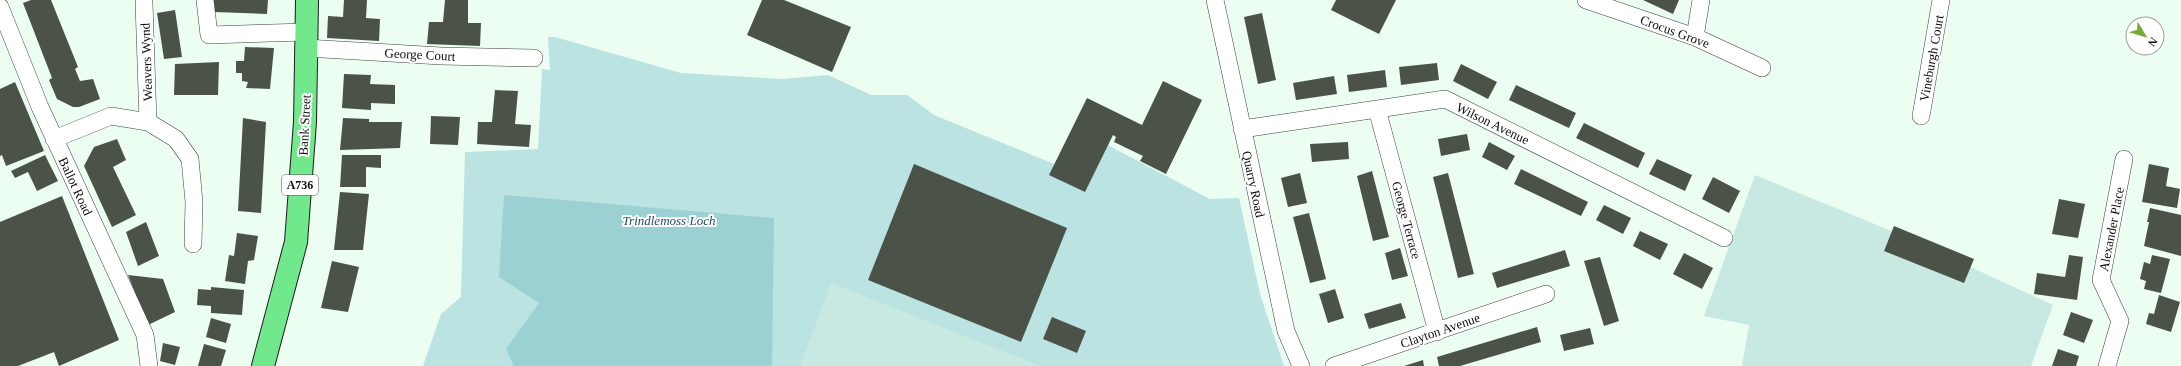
<svg xmlns="http://www.w3.org/2000/svg" width="2181" height="366" viewBox="0 0 2181 366" font-family="'Times New Roman',serif">
<style>
.green{fill:#bae3e1}
.forest{fill:#9bd1d2}
.pitch{fill:#c8e8e2}
.building{fill:#4b5349}
.lines{fill:none;stroke-linecap:round;stroke-linejoin:round}
.street-casing{stroke:#3f3f3f;stroke-width:18}
.primary-casing{stroke:#1d1d1d;stroke-width:24}
.street{stroke:#fff;stroke-width:17}
.primary{stroke:#71e88c;stroke-width:22}
.labels{text-anchor:middle;stroke-width:4;stroke-linejoin:round;paint-order:stroke}
.shield{fill:#fff;stroke:#555;stroke-width:1}
.shield-label{font-size:12px;font-weight:bold;fill:#0c0c0c}
.street-label{font-size:13px;fill:#0c0c0c;stroke:#fff}
.park-label{font-size:13px;font-style:italic;fill:#244c5b;stroke:#fff}
</style>
<rect width="100%" height="100%" fill="#ecfdf1"/>
<path class="green" d="M548,37H555L681,73L783,79L828,75L871,95H907L934,115L1069,170L1098,140L1210,199L1239,198L1260,294L1284,366H423L441,314L461,297L465,152L538,149L542,69L550,70Z"/>
<path class="forest" d="M504,195L774,218L772,366H514L506,349L539,303L499,277Z"/>
<path class="pitch" d="M1755,175L1894,232L2053,305L2031,366H1742L1749,325L1704,316Z
M831,283L1041,366H800Z"/>
<path class="building" d="M31,0H51L78,67L75,69L80,81L93,79L100,99L79,107H73L57,99L49,80L52,78L23,3Z
M214,0H268L267,14L214,12Z
M344,0H367L366,18L380,19L379,41L327,38L328,16L343,17Z
M445,0H468V23H481L480,46L427,44L429,22H443Z
M762,0H784L851,27L832,72L747,35Z
M1336,0H1396L1379,34L1331,10Z
M1643,0H1679L1673,14Z
M175,10L182,57L164,59L157,13Z
M1262,13L1276,80L1258,84L1244,17Z
M245,47L274,48L270,89L246,88L248,82L242,81V73H236V61H244Z
M219,62L218,95H174L175,64Z
M1437,63L1439,80L1401,85L1399,67Z
M1461,64L1497,82L1488,99L1453,81Z
M1385,70L1387,87L1349,92L1347,75Z
M344,74L371,75L370,84L395,85V104L371,103V110L342,108Z
M1334,76L1337,94L1296,100L1293,83Z
M1163,81L1202,100L1166,174L1140,161L1143,156L1114,142L1116,137L1113,135L1085,192L1049,175L1087,98L1142,125Z
M15,82L44,151L6,166L2,155L0,156V89Z
M1516,85L1576,113L1569,128L1509,100Z
M495,90L518,91L515,124L531,125L529,147L477,144L478,122H492Z
M431,116L460,117L458,145L430,144Z
M243,118L266,122L261,213L238,211Z
M343,118L369,119V122H402L400,148L340,150Z
M1584,123L1645,153L1638,168L1576,138Z
M1467,134L1470,150L1441,156L1438,139Z
M117,139L126,160L113,167L136,215L112,227L84,166L94,147Z
M1348,142L1349,159L1312,162L1310,144Z
M1489,142L1515,156L1507,170L1482,157Z
M45,155L58,181L37,191L28,172L15,178L11,171Z
M342,155H381V168L366,167V187H340Z
M1657,159L1692,175L1685,191L1649,174Z
M914,164L1067,228L1021,342L868,280Z
M2149,164L2169,168L2166,186L2180,189L2177,208L2142,202Z
M1521,169L1588,202L1581,216L1514,184Z
M1372,171L1389,237L1373,241L1357,176Z
M1300,173L1307,203L1288,207L1281,178Z
M1448,173L1474,274L1458,278L1433,177Z
M1713,177L1740,191L1729,213L1702,199Z
M340,192L369,194L363,250H334Z
M62,196L119,340L59,366L54,352L18,366H0V222Z
M2059,199L2085,204L2078,238L2052,234Z
M1604,205L1631,218L1623,234L1596,220Z
M2150,208L2181,215V256L2144,246L2149,222H2147Z
M1309,213L1326,279L1310,283L1293,217Z
M146,222L159,256L138,266L126,232Z
M1894,226L1974,259L1964,283L1884,251Z
M1640,231L1668,244L1660,260L1633,246Z
M237,233L258,236L254,260L248,261L245,284L225,281L229,255L234,256Z
M1400,248L1408,276L1392,280L1385,253Z
M1565,250L1570,266L1497,288L1492,273Z
M1684,253L1713,268L1702,289L1673,274Z
M2069,255L2083,257L2077,300L2034,294L2037,273L2065,277Z
M2152,255L2170,259L2161,293L2144,289L2146,281L2140,279L2144,262L2150,264Z
M1600,257L1619,321L1604,326L1584,261Z
M332,261L359,267L348,312L321,308Z
M128,275L163,279L175,312L148,325Z
M211,287L244,290L242,315L211,313V306L197,305L198,289L211,290Z
M1335,289L1344,318L1328,323L1319,294Z
M2159,295L2180,302L2171,332L2146,324L2149,313L2154,314Z
M1401,303L1406,318L1369,329L1364,314Z
M2071,312L2093,320L2084,343L2063,335Z
M1052,317L1086,331L1077,353L1043,339Z
M211,318L231,324L226,343L206,337Z
M1537,327L1541,342L1460,366H1439L1437,357Z
M1590,328L1594,344L1564,351L1560,335Z
M163,343L180,347L175,365L160,361Z
M204,344L226,350L221,366H198Z
M2058,349L2079,356L2076,366H2052Z
M1423,360L1424,366H1404Z"/>
<g class="lines">
<defs>
<path id="street" d="M205,0L209,35L306,32
M1215,0L1286,331L1301,366
M1586,0L1695,37L1762,68
M144,3L148,122
M0,7L40,107L145,335L149,366
M1695,37L1701,0
M306,48L441,56L534,58
M1377,109L1437,332
M1921,116L1941,0
M1242,129L1445,99L1724,238
M54,139L111,116L148,122L176,139L190,159L194,202L193,244
M1334,366L1546,294
M2107,366L2120,321L2101,280L2124,159"/>
<path id="primary" d="M263,366L296,242L305,122L307,0"/>
</defs>
<use href="#street" class="street-casing"/>
<use href="#primary" class="primary-casing"/>
<use href="#street" class="street"/>
<use href="#primary" class="primary"/>
</g>
<g class="labels">
<rect class="shield" x="282" y="175" width="36" height="20" rx="3"/>
<g class="shield-label">
<text x="300" y="189">A736</text>
</g>
<g class="street-label">
<text transform="translate(1675 31) rotate(20)" y="5">Crocus Grove</text>
<text transform="translate(420 54) rotate(3)" y="5">George Court</text>
<text transform="translate(1931 58) rotate(-80)" y="5">Vineburgh Court</text>
<text transform="translate(146 62) rotate(-92)" y="5">Weavers Wynd</text>
<text transform="translate(1493 123) rotate(26)" y="5">Wilson Avenue</text>
<text transform="translate(304 125) rotate(-87)" y="5">Bank Street</text>
<text transform="translate(1254 184) rotate(78)" y="5">Quarry Road</text>
<text transform="translate(76 186) rotate(65)" y="5">Ballot Road</text>
<text transform="translate(1407 220) rotate(75)" y="5">George Terrace</text>
<text transform="translate(2111 229) rotate(-79)" y="5">Alexander Place</text>
<text transform="translate(1440 330) rotate(-19)" y="5">Clayton Avenue</text>
</g>
<g class="park-label">
<text x="669" y="225">Trindlemoss Loch</text>
</g>
</g>
<g transform="translate(2145 36) rotate(128)"><circle r="19" fill="#ffffff" stroke="#9e9e9e"/>
<path d="M0-3L7 15L0 10L-7 15Z" fill="#78ab34"/>
<text y="-6" font-size="11" font-weight="bold" text-anchor="middle" fill="#0c0c0c">N</text>
</g>
</svg>
